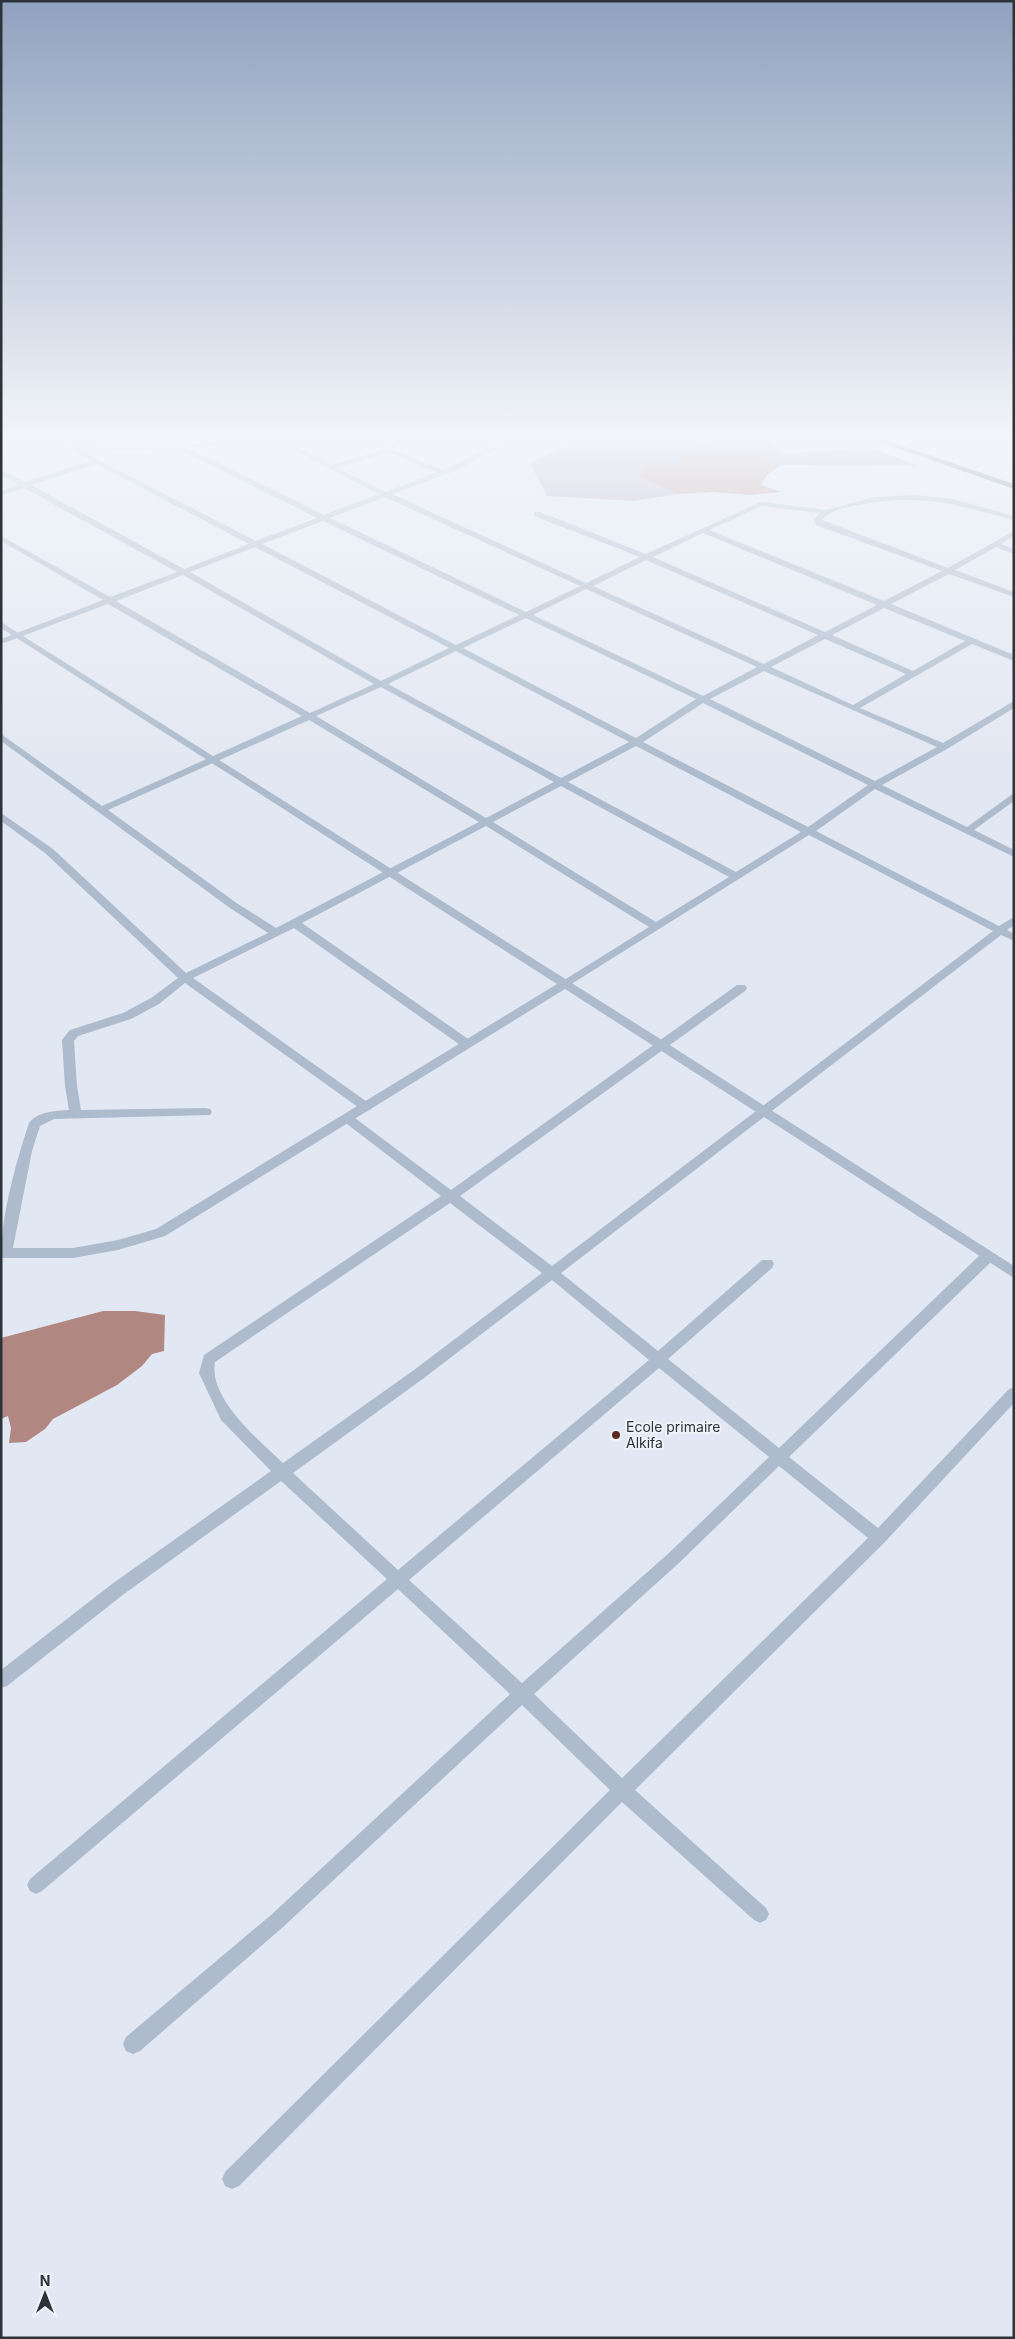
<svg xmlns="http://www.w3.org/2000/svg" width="1015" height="2339" viewBox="0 0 1015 2339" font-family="Inter,sans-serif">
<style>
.green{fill:#b0a1c3}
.water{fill:#b08781}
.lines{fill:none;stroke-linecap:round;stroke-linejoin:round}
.minor{fill:#adbbcc;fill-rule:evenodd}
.tertiary{fill:#adbbcc;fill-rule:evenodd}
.trunk{fill:#50606c;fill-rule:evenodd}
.poi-dot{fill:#5b2b21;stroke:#eef3fa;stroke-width:2}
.labels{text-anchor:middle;stroke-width:4;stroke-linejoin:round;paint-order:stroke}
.poi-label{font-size:14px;fill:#2c343a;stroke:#eef3fa;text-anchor:start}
</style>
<rect width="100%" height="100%" fill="#e2e8f3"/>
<path class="green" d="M574,440H766L783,453L874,449L919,466L781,465L746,450L707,444L682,446L679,463L668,466L652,460L640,477L678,494L634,501L547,496L530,463Z"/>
<path class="water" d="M707,444L746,450L781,465L767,475L761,485L781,492L750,495L714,492L678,494L640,477L647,461C658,458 662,468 679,463L682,446Z
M103,1311H135L165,1315L164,1351L152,1354L142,1366L117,1385L53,1419L45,1429L26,1442L9,1443L11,1428L8,1416L1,1419V1338Z"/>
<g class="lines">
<path class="minor" d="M52,440H60L75,448L310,440L307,442L290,443L332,465L386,449L398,440H405L393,450L443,470L498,444H502V446L457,470L392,494L586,583L640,557L534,516V512H540L646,554L761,502L826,510L875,497L915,495L953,499L1014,516V520C957,505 920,493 860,505C846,507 831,510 822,520L948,568L1014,531V536L1001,544L1014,549V554L996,547L955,570L1014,592V597L949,574L891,604L1014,655V661L972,644L860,708L943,743L1014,701V708L947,749L882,785L967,827L1014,793V801L974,830L1014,850V857L875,789L816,831L999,926L1014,917V925L1007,930L1014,934V941L1001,935L561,1273L658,1351L762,1260H772L774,1264L772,1268L668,1359L779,1448L982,1253H992L994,1257L992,1261L789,1457L878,1528L1009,1389L1014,1387V1403L884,1543L635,1790L766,1908L769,1914L766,1920L760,1923L754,1920L622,1802L239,2186L232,2189L225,2186L222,2179L225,2172L610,1790L522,1705L283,1927L140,2051L133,2054L126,2051L123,2044L126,2037L271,1915L510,1694L398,1589L42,1891L36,1894L30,1891L27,1885L30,1879L387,1579L281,1481L124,1594L7,1686L1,1688V1670L112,1584L271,1471L221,1420L199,1373L204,1355L441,1196L343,1121L341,1118L343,1115H351L451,1190L737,985H745L747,988L745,991L460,1196L552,1266L993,931L809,835L565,988L561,986L559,984L561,982L649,927L486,826L302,923L471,1041L473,1044L471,1047H463L294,928L193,978L370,1104L372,1107L370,1110H362L185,983L159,1004L131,1019L78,1036L74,1041L77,1086L81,1110L206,1108L210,1109L212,1112L210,1115L54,1119L40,1126L32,1151L12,1253L10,1257H1C1,1216 16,1162 29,1123C38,1111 56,1111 69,1110L65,1086L62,1040L70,1030L123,1013L151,998L178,978L45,853L1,821V813L53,849L186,973L268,933L230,908L1,741V734L102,806L302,716L108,604L1,644V639L103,600L1,541V536L110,597L177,572L24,488L1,495V491L19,485L1,475V470L25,482L90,461ZM281,443L379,494L324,515L186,447ZM176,448L317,518L256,541L83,452ZM388,452L437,472L386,492L337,468ZM96,464L249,544L184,569L31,485ZM385,497L580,586L526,612L330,518ZM762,506L820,513L814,520L816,525L942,571L884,601L709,530ZM323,521L519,615L456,645L262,544ZM703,533L877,605L825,632L653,557ZM255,547L449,648L381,681L190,572ZM646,560L818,635L764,664L593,586ZM183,575L365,679L374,684L310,713L116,601ZM586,589L757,667L703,696L533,615ZM884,608L965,641L913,671L832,635ZM526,618L696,699L636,738L463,648ZM825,639L906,674L853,705L771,667ZM456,651L629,742L561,778L388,684ZM764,671L937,747L875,781L710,699ZM381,687L554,782L486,818L316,716ZM703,703L868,785L808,827L643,742ZM309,720L479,822L276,928L238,904L108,810ZM636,746L801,832L736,872L568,782ZM561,786L729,877L656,922L493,822ZM450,1203L542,1273L414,1370L283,1463C259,1440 208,1398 215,1362ZM552,1280L649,1360L398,1570L293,1473L424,1378ZM659,1368L769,1457L670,1552L522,1683L409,1580ZM779,1466L868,1538L622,1778L534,1694L680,1562Z
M1009,440H1014V442L1010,441Z"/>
<path class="tertiary" d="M1,622L665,1042L1014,1266V1278L565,989L165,1236L118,1250L73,1258H1V1248H73L118,1240L156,1229L557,984L1,628Z"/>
<path class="trunk" d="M874,440H885L1014,484V489Z"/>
</g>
<linearGradient id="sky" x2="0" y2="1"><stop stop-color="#91a2bf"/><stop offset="0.57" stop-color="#f2f5fa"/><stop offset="1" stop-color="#f2f5fa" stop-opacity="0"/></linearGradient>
<rect width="1015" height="767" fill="url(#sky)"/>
<circle class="poi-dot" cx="616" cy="1435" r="5"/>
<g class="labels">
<g class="poi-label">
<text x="626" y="1432">Ecole primaire<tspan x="626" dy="16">Alkifa</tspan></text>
</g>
</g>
<rect width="1015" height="2339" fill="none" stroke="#2c343a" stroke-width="5"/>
<g transform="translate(45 2294)" stroke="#eef3fa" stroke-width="4" paint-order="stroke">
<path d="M0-4L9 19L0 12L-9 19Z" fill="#2c343a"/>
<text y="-8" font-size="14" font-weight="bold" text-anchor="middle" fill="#2c343a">N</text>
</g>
</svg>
